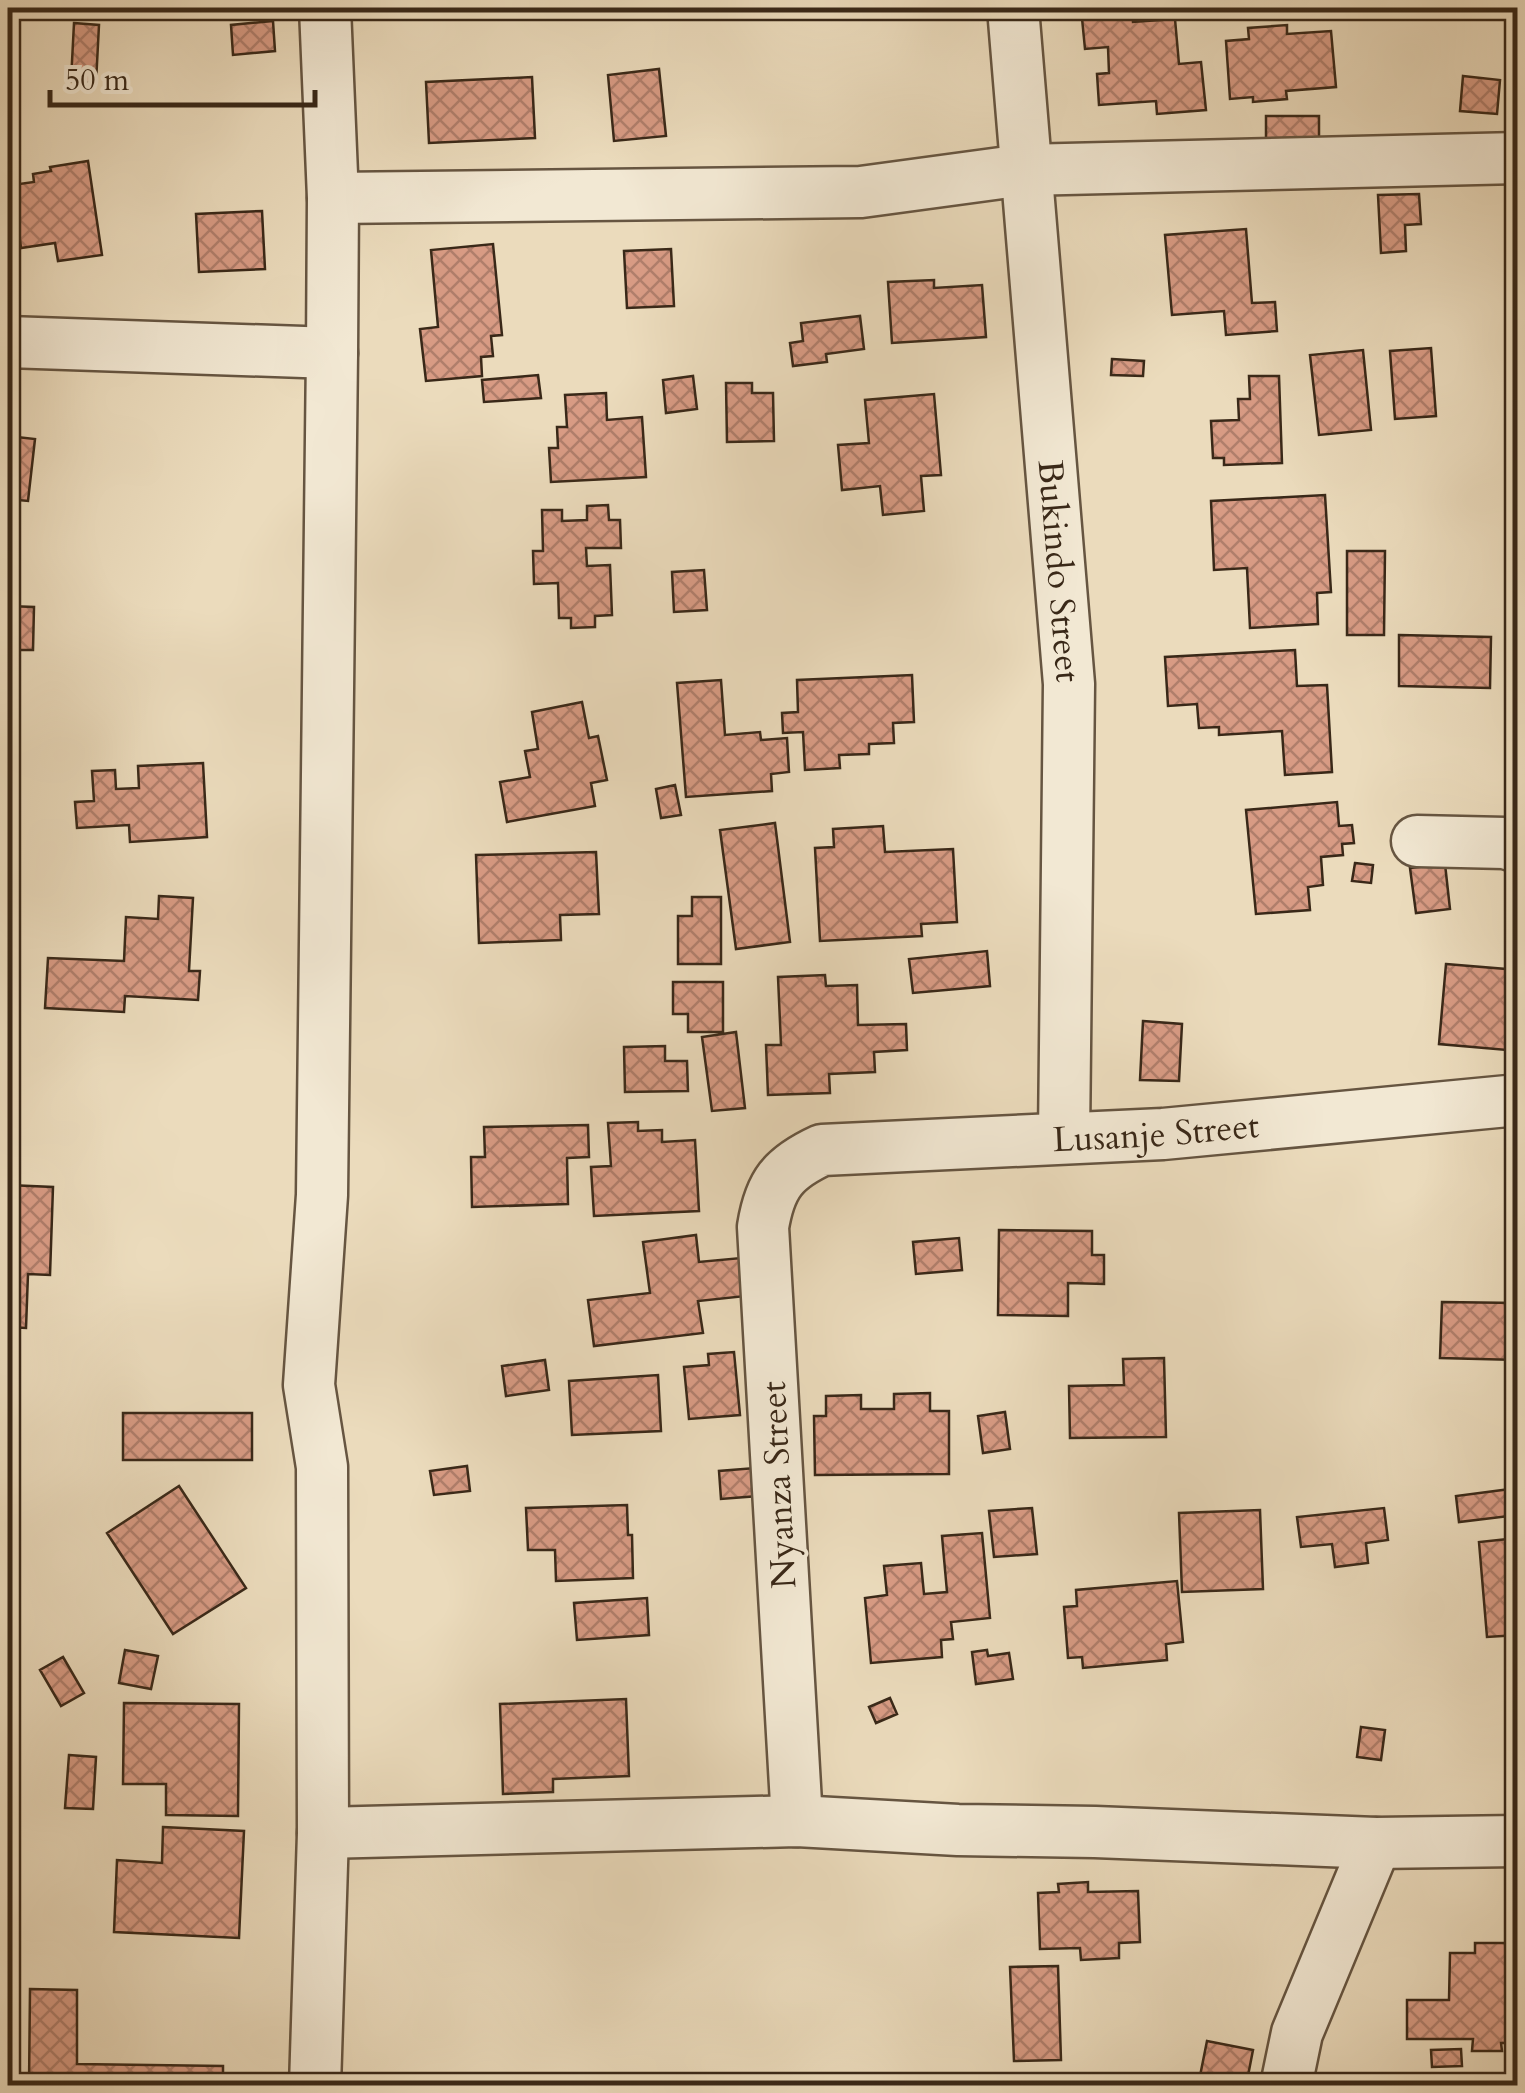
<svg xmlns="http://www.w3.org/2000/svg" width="1525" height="2093" viewBox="0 0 1525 2093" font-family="Cardo,serif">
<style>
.building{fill:url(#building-cross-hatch);stroke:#392818;stroke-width:2.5}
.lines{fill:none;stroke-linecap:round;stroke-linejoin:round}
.minor-casing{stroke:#665541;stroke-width:55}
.minor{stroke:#f2e8d3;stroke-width:50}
.labels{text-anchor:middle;stroke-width:8;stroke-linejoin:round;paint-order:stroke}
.street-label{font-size:35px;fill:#392818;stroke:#f2e8d3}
</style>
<defs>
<pattern id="building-cross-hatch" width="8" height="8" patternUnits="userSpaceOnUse" patternTransform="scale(2.5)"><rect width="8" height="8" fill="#d89b84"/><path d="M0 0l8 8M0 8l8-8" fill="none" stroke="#b07e6b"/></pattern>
</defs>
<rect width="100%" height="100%" fill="#ebdbbc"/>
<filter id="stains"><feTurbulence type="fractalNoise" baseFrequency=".002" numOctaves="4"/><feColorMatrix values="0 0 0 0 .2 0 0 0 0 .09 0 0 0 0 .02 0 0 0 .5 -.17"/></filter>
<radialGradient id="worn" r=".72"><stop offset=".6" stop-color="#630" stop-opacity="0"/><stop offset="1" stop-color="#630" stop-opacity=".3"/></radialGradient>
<path class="building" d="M1081,8H1132L1133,22L1175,19L1179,64L1201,62L1206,110L1157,114L1156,101L1099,105L1097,74L1109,73L1108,47L1085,49Z
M273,21L275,51L233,55L231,25Z
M74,23L99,25L96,83L71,81Z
M1287,25V34L1331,31L1336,87L1286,91L1287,99L1253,102V97L1230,99L1226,41L1249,39L1248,28Z
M659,69L666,136L614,141L608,75Z
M1463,76L1500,80L1497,114L1460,111Z
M532,77L535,138L429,143L426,82Z
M1266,116H1319V142H1266Z
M88,161L102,255L58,261L55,243L21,248L12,185L34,182L33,174L51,171L50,167Z
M1419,194L1421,224L1405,225L1406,251L1381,253L1378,195Z
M262,211L265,269L199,272L196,214Z
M1246,229L1252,303L1275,302L1277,331L1226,335L1224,311L1172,315L1165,235Z
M493,244L502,335L491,336L493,356L481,357L482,376L426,381L420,329L438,327L431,250Z
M671,249L674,306L627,308L624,251Z
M934,280V288L982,285L986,337L892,343L888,282Z
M860,316L864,349L826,354L827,362L793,366L790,343L803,341L801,323Z
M1431,348L1436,416L1395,419L1390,351Z
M1363,350L1371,430L1319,435L1310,355Z
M1112,359L1144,361L1143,376L1111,375Z
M538,375L541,398L484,402L482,380Z
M693,376L697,409L666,413L663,380Z
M1249,376H1279L1282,463L1224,465V458H1213L1211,421L1239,420L1238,399H1250Z
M726,383H752V393H773L774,441L727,442Z
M606,393L607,420L642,417L646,477L551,482L549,448H558L557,427H567L565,395Z
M934,394L941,475L921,476L924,511L883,515L880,486L842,490L838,445L869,443L865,400Z
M8,436L35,439L28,501L8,499Z
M1325,495L1331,592L1317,593L1318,624L1250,628L1247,568L1214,570L1211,501Z
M608,505L609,520H620L621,548H586L587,566L610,565L612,615L595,616V627L571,628V618H559L558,583L534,584L533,551H543L542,510H562V521L587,520V506Z
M1347,551H1385L1384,635H1347Z
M704,570L707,610L674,612L672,572Z
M8,606L34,607L33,650H8Z
M1399,635L1491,637L1490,688L1399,686Z
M1295,650L1297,686L1327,685L1332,772L1285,775L1282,731L1219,735V727L1199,728L1197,704L1168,706L1165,657Z
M912,675L914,722L893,723L894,743L869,744V754L839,755L840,768L805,770L803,732L783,733L782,713L798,712L797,680Z
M721,680L725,735L760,732L761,740L787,738L789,772L771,774L772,791L686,797L677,683Z
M582,702L589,738L598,736L607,780L591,783L595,806L507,822L500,782L530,777L525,751L538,749L532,712Z
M203,763L207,837L130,842L129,825L77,828L75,802L94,801L92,771L115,770L116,789L139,788L138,766Z
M675,785L681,815L661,818L656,789Z
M1337,802L1339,826L1352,825L1354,843L1342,844L1343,855L1321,857L1323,885L1308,887L1310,910L1256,914L1246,810Z
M775,823L790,942L736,949L720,830Z
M883,826L885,852L953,849L957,922L921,924L922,936L820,941L815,848L834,847L833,829Z
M596,852L599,914L560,915L561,940L479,943L476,855Z
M1355,863L1373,865L1371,883L1352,881Z
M1445,864L1450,909L1416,913L1410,868Z
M159,896L193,898L189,971H200L198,1000L125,996L124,1012L45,1008L48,958L124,961L126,917L158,919Z
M692,897H721V964H678V916H692Z
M987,951L990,986L913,993L909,959Z
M1446,964L1518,970V1051L1439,1044Z
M825,975L826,986L857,985L858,1025L906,1024L907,1050L874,1052L875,1072L829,1074L830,1093L768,1095L766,1045H781L778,977Z
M673,982H723V1032H688V1014H673Z
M1143,1021L1182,1024L1179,1081L1140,1080Z
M736,1032L745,1108L712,1111L702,1037Z
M665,1046V1061H687L688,1091L625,1092L624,1047Z
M638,1122V1131L662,1130V1142L695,1140L699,1211L594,1216L591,1167L611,1166L608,1123Z
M588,1125L589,1157L567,1158L568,1204L472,1207L471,1157H485L484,1127Z
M8,1185L53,1187L50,1275L28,1274L26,1328L8,1327Z
M999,1230L1092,1231V1255H1104V1284L1068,1283V1316L998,1315Z
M696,1235L699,1262L741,1258L746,1296L698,1301L703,1333L594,1346L588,1300L650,1293L643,1242Z
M959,1238L962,1270L916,1274L913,1242Z
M1442,1302L1518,1303V1360L1440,1358Z
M734,1352L740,1415L689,1419L684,1367L709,1365L708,1354Z
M1164,1358L1166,1437L1070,1438L1069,1386L1124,1385L1123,1359Z
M545,1360L549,1390L506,1396L502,1366Z
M658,1375L661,1431L572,1435L569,1381Z
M930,1393V1411H949V1474L815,1475L814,1416H826V1396L861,1395V1409H894V1394Z
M1005,1412L1010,1449L983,1453L978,1416Z
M123,1413H252V1460H123Z
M467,1466L470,1491L434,1495L430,1471Z
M755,1468L758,1496L721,1499L719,1471Z
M179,1486L246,1588L173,1634L107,1533Z
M1518,1488V1515L1459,1522L1456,1496Z
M627,1505L628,1535H632L633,1578L556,1581L555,1550H528L526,1508Z
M1032,1508L1037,1554L994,1557L989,1511Z
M1384,1508L1388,1540L1366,1543L1368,1563L1335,1567L1332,1544L1301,1547L1297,1517Z
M1260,1510L1263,1589L1182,1592L1179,1513Z
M982,1533L990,1618L951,1622L953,1639L941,1640L942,1657L871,1663L865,1598L887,1595L884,1566L921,1563L924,1594L947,1592L942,1536Z
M1518,1538V1635L1487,1637L1479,1542Z
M1177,1581L1183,1642L1166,1644L1167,1660L1083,1668L1082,1657L1068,1658L1064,1607L1077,1606L1076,1590Z
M647,1598L649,1635L577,1640L574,1603Z
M125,1650L158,1656L151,1689L119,1683Z
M987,1650L988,1656L1009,1653L1013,1679L976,1684L972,1652Z
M63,1657L84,1693L61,1706L40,1670Z
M890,1698L897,1714L876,1723L869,1707Z
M626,1699L629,1776L553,1779V1792L503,1794L500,1704Z
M124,1703L239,1704L238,1816L166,1815V1784H123Z
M1361,1727L1385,1730L1381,1760L1357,1757Z
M69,1755L96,1757L93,1809L65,1808Z
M163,1827L244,1831L239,1938L114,1932L117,1860L162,1863Z
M1088,1882V1892L1138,1891L1140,1942L1119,1943V1958L1081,1960L1080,1948L1040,1949L1038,1893L1059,1892L1058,1884Z
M1475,1943H1508V1951H1518V2043H1501L1502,2051H1472L1473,2039H1407V2000H1449L1450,1953H1475Z
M1058,1966L1061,2060L1014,2061L1010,1967Z
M30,1989L77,1990V2064L223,2066V2086H29Z
M1207,2041L1253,2050L1246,2086H1198Z
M1461,2049L1462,2066L1432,2067L1431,2050Z
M1516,2079V2086H1427V2082Z"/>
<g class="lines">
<defs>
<g id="minor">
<path id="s1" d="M1013,8L1069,684L1064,1138"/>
<path d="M333,198L861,192L1024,170L1518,158"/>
<path d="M8,342L332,353"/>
<path d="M1417,841L1505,843L1518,847"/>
<path id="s2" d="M797,1821L763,1227C770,1184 783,1168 822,1150L1163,1134L1518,1100"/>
<path d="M323,1833L797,1821L958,1830L1095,1832L1376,1843L1518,1841"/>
<path d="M315,2086L323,1833L322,1467L309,1385L322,1195L332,353L333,198L325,8"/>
<path d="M1286,2086L1297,2033L1376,1843"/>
</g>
</defs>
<use href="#minor" class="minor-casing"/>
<use href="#minor" class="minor"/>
</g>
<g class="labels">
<g class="street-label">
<text dy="12" stroke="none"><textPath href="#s1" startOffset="565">Bukindo Street</textPath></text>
<text dy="12" stroke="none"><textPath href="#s2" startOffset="1032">Lusanje Street</textPath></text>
<text transform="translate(778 1485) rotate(-93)" y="12">Nyanza Street</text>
</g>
</g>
<rect width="1525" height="2093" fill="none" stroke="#ebdbbc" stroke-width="40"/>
<rect x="10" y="10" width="1505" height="2073" fill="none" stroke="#392818" stroke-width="5"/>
<rect x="20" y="20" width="1485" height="2053" fill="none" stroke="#392818" stroke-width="2.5"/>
<path d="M50 90v15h265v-15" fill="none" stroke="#392818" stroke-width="5"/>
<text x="65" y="90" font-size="30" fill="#392818" stroke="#f2e8d3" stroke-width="8" paint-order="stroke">50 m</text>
<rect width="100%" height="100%" filter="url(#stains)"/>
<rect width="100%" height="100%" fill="url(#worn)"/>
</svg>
